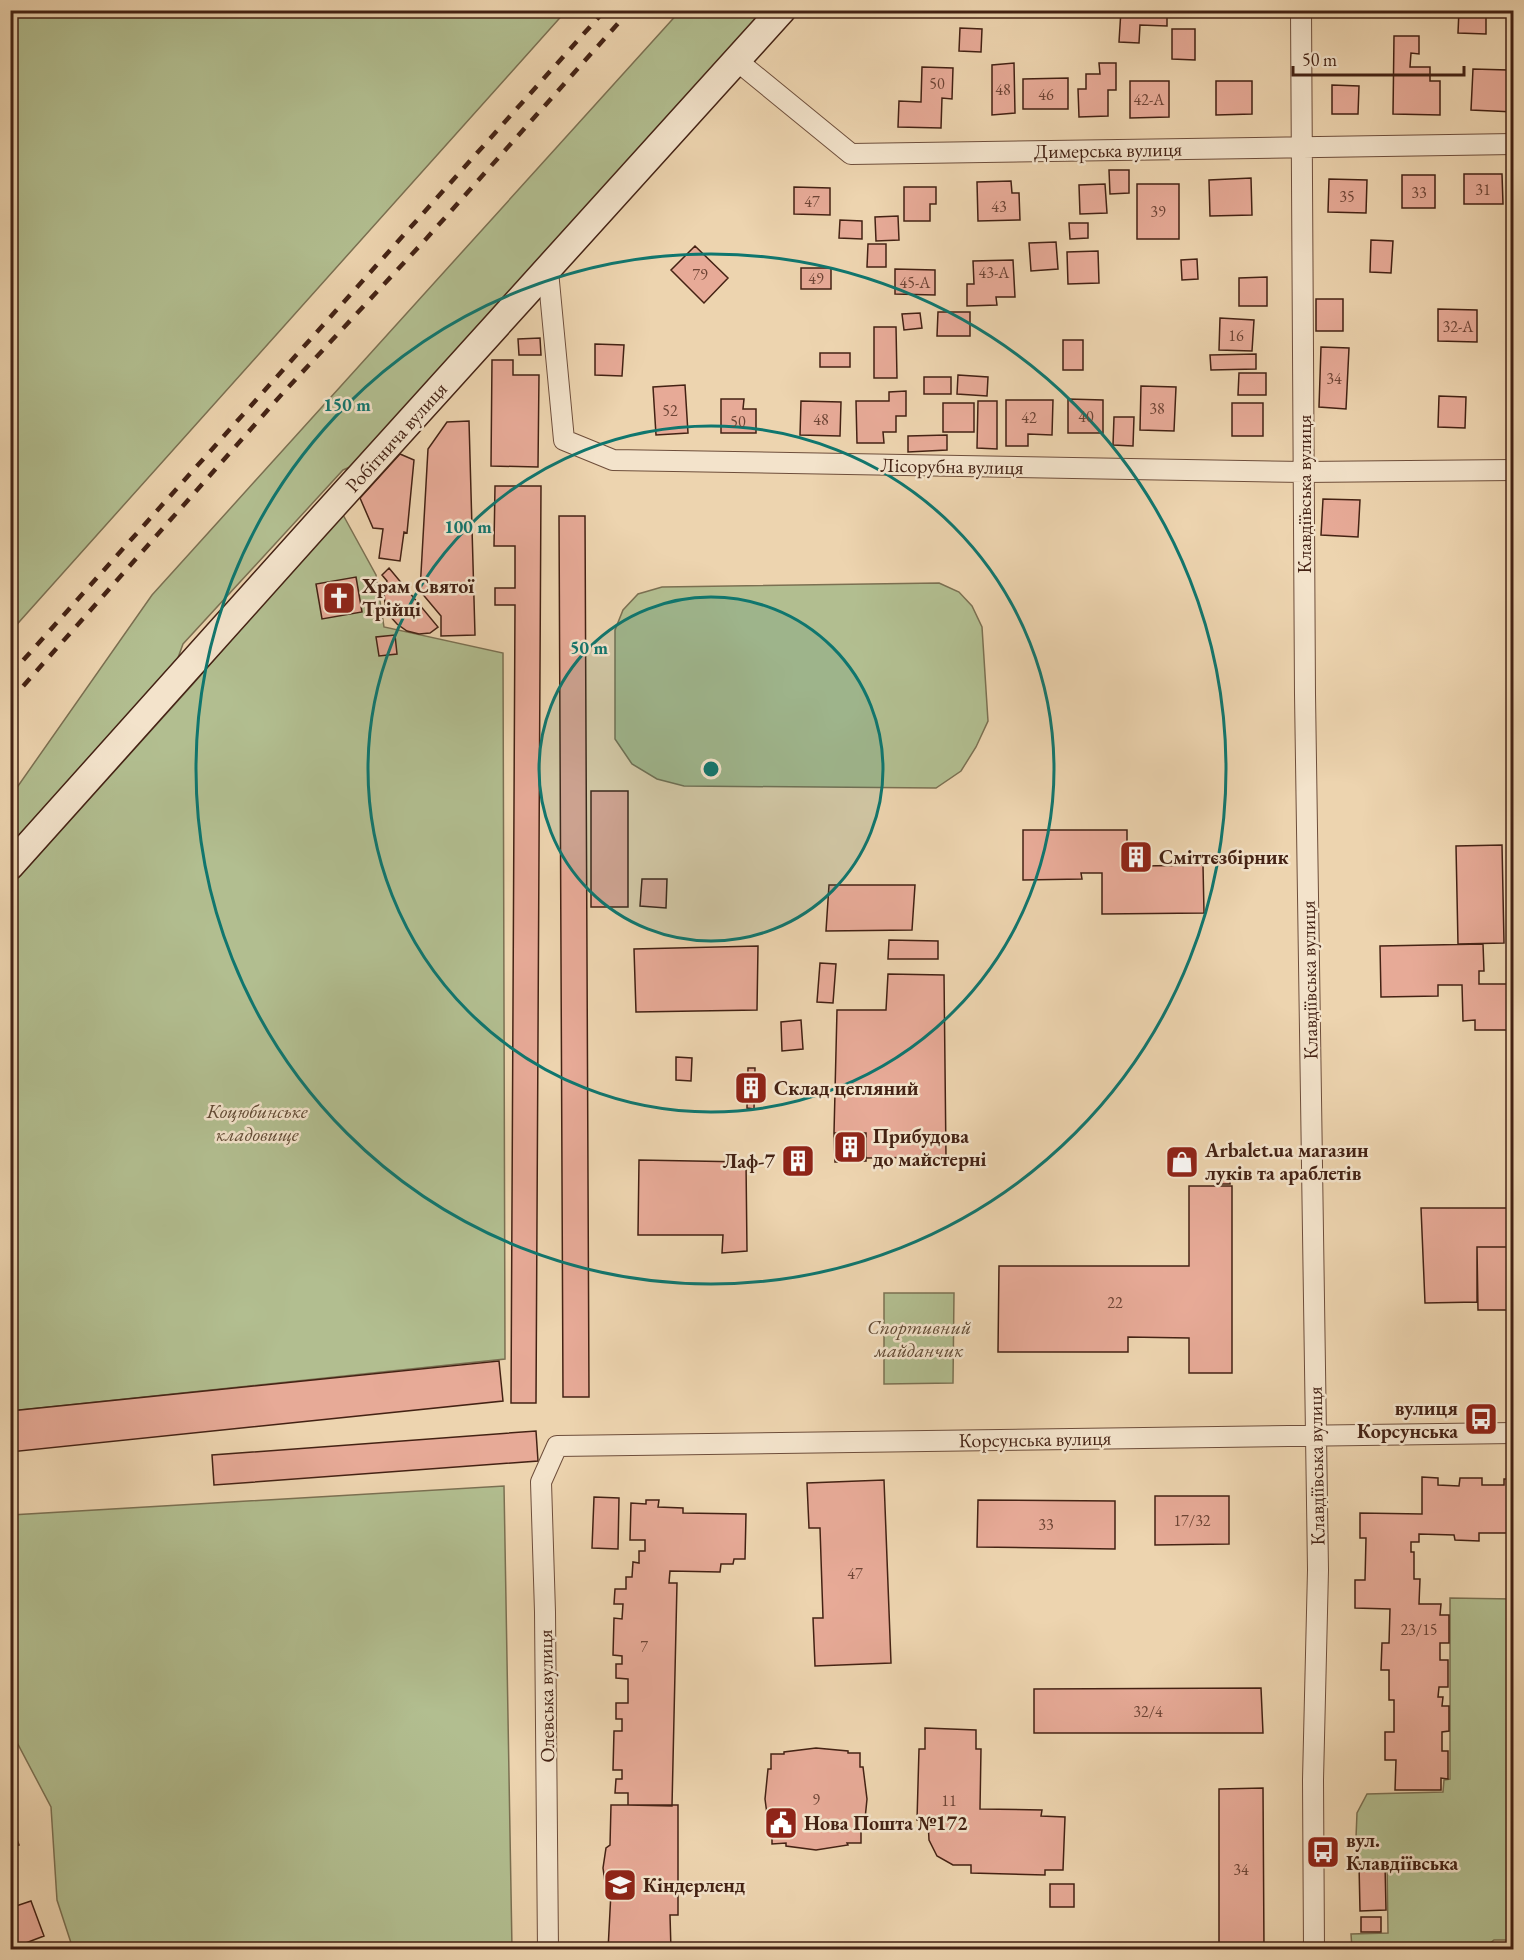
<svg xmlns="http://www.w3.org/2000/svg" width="1524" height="1960" viewBox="0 0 1524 1960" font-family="'EB Garamond',serif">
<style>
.green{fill:#b2be90;stroke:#7b7052;stroke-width:1.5}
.building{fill:#e7aa97;stroke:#442214;stroke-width:1.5}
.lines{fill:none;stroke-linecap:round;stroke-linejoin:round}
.street-casing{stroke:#6e4e3b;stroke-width:22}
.secondary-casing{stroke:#442214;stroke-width:30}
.street{stroke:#f3e3cb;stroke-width:20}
.secondary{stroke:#f3e3cb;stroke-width:27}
.rail{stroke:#442214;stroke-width:4.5;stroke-dasharray:10 10;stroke-linecap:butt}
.ring{fill:none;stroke:#0f766e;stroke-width:3}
.labels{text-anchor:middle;stroke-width:5;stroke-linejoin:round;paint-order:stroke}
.number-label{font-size:16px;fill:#6d4435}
.street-label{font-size:20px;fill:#442214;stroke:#f3e3cb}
.poi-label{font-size:20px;font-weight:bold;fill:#442214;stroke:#f3e3cb;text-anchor:start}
.park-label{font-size:20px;font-style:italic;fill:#604933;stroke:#f3e3cb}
.centre{fill:#0f766e;stroke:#f3e3cb;stroke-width:3}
.ring-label{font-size:18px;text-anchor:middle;font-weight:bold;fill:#0f766e;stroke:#f3e3cb;stroke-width:5;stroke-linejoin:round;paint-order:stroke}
</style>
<rect width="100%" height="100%" fill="#edd4af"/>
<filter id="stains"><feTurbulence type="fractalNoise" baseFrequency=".00333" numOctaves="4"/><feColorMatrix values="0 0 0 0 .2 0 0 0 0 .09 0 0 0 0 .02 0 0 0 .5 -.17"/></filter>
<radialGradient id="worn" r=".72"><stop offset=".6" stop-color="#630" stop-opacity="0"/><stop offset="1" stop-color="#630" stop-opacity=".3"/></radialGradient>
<path class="green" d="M11,10L566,11L11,631L10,11Z
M680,11H772L362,462L343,470L183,644L175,666L11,856V796L152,595Z
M342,513L376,575L384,627L503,653L505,1359L11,1411V886L193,684Z
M939,583L959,592L972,606L982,627L988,721L976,747L961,771L936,788L684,786L657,779L632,764L615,739V630L623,610L638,594L662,587Z
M884,1293H954L953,1383L884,1384Z
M504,1486L512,1949H73L57,1900L51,1807L11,1731V1515Z
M1450,1598L1513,1599V1930L1507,1940H1494L1485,1947L1450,1950L1352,1949L1351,1934L1388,1933L1387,1861L1355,1862L1357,1813L1367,1794L1443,1792L1444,1780L1450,1779Z"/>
<path class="building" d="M1121,10H1167V26L1140,25L1139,43L1119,42Z
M1459,10H1486V34L1458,33Z
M960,28L982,29L981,52L959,51Z
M1172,29H1195V60L1172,59Z
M1394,36H1419V54L1411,53L1410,67H1430V81H1440V115L1393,114Z
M1014,63L1015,113L992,115V65Z
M1099,63H1116V90H1108V116L1079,117L1078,89H1086V74H1100Z
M922,67L953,68L952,99L942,98L941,128L898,127L899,101L921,102Z
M1473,69L1508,70V78H1514V112L1471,110Z
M1068,78V109H1023V79Z
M1130,81H1169V117L1130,118Z
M1216,81H1252V114L1216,115Z
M1332,85L1359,86L1358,114H1332Z
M1109,170H1129V193L1110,194Z
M1464,174H1502L1503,204H1464Z
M1402,175H1435V208H1402Z
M1251,178L1252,215L1210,216L1209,180Z
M1329,179L1367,180L1366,213L1328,212Z
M1011,181L1012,193H1019L1020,220L978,221L977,182Z
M1105,184L1107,213L1080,214L1079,185Z
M1137,184H1179V239H1137Z
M794,187L830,188V215L794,214Z
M904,187H936V204H930V221H904Z
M898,216L899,240L876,241L875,217Z
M840,220L862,221V239L839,238Z
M1069,223H1088V238L1070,239Z
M1371,240L1393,241L1391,273L1370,272Z
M1056,242L1058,269L1031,271L1029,243Z
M868,244H886V267H867Z
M695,246L728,278L704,303L671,270Z
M1098,251L1099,283L1068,284L1067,252Z
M1197,259L1198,279L1182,280L1181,260Z
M1013,260L1015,297H996L997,305L967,306V284H974L973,261Z
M801,268H831V289H801Z
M895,269L935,270V295L895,294Z
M1267,277V306H1239V278Z
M1316,299H1343V331H1316Z
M1438,309L1477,310V342L1438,341Z
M938,312H970V336H937Z
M920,313L922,328L904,330L902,314Z
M1220,318L1254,320L1252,351L1219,350Z
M874,327H896L897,378H874Z
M540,338L541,355H519L518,339Z
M1063,340H1083V370H1063Z
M595,344L624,345L622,376L595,375Z
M1321,347L1349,348L1346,409L1319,407Z
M820,353H850V367H820Z
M1256,354V369L1211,370L1210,355Z
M492,360H513V375H539L538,467L491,466Z
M1239,373H1266V395H1238Z
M958,375L988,377L987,396L957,394Z
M924,377H951V394H924Z
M685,385L688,433L656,435L653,387Z
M1141,386L1176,387L1174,431L1140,430Z
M1509,387H1514V428H1509Z
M906,391V416H896V432H883L884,443H857L856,401H889V392Z
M1439,396L1466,397L1465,428L1438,427Z
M721,399H744L743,409H756V433H721Z
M1068,399L1103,400V433H1068Z
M1006,400H1053L1052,435L1028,434V446H1006Z
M801,401L841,402L840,436L800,435Z
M978,401H997V449L977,448Z
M943,403H974V432H943Z
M1232,403H1263V436H1232Z
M1114,417H1134L1133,446L1113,445Z
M469,421L475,635L441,636V616L420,591L428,449L447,422Z
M947,435V450L908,452V436Z
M400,454L414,460L407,533L404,532L400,561L379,558L383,529L373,528L360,498Z
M495,486H541L536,1403H511L515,605H495V588H515V546H494Z
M1323,499L1360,500L1358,537L1321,535Z
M559,516H585L589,1397H563Z
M389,568L438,627L430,633L419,634L407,631L397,624L389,615L385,604L384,592L387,581L382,575Z
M356,577L362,612L322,619L316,584Z
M395,635L397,654L379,656L376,637Z
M591,791H628V907H591Z
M1023,830H1127V869H1143V866L1203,865L1204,913L1102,914V873H1081L1082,879L1023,880Z
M1502,845L1504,943L1458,944L1456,846Z
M1132,852H1139V862L1132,863Z
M642,879H667L666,908L640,906Z
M829,885H915L912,930L826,931Z
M889,940L938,941V959H888Z
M1483,944L1484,971H1479V984H1514V1030H1475V1020L1463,1021L1462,985H1438V996L1381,997L1380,946Z
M758,946L757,1010L636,1012L634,949Z
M820,963L836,964L833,1003L817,1002Z
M888,974L944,975L946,1157L866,1158V1133H834L837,1010H886Z
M801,1020L803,1049L782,1051L781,1022Z
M676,1057L692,1058L691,1081L676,1080Z
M748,1068H755L754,1109L747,1108Z
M834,1133H866V1161L835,1162Z
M790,1158H808L807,1172H789Z
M639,1160L746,1162L747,1251L722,1253L723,1235H638Z
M1216,1177H1230V1184H1216Z
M1189,1186H1232V1373H1189V1338L1128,1337V1352H998L999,1266H1189Z
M1421,1208H1514V1247H1477V1302L1425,1303Z
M1477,1247H1514V1310H1478Z
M499,1361L503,1401L10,1452V1411Z
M536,1431L538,1461L214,1485L212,1455Z
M1422,1477L1438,1478V1485L1459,1486L1460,1478H1482V1485H1504V1479H1514V1533H1479V1541L1455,1540L1454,1535L1419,1534V1542H1411V1552H1414V1579H1420L1419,1604H1441L1440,1615H1449V1643H1440V1660H1448V1687H1439L1438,1697H1443L1442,1706H1449V1731L1442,1732V1751H1448V1779L1441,1778V1790H1395L1396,1760H1385V1732H1394V1700H1389V1670H1381L1382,1643H1389L1390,1609L1355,1608V1580H1365L1366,1538H1360V1513L1422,1514Z
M884,1480L891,1663L815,1666L813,1618H823L820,1528H809L807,1483Z
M1155,1496H1229V1544L1155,1545Z
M594,1497L619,1498L618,1549L592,1548Z
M646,1500H659L658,1507L683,1508V1513L746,1514L745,1559H734L733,1564H721L720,1572L670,1571L669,1583H677L672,1806L628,1805V1793H615L616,1779H622V1770H613L614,1731H622V1719H616V1703H628V1679L616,1678V1664H622V1656L613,1655L614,1618L622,1619L623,1604H614L615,1589H626V1577H632L633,1562L639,1563V1551H645V1540H630L631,1503L646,1504Z
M978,1500L1115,1501V1549L977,1547Z
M1261,1688L1263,1733H1034V1689Z
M925,1728L976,1730V1749H981L980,1809L1042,1810L1041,1816L1065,1817L1063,1870H1045V1875L971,1873V1865H953L937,1856L929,1840L928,1820H917L919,1749H925Z
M816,1748L848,1751V1753H860V1767H863L867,1799L864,1829H861V1843H847L848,1845L816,1850L786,1846V1843L772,1844V1829H769L765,1799L768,1769H771V1754H784V1752Z
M1263,1788L1264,1950H1219V1789Z
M611,1805H678V1915H670L671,1950H608L611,1892L606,1889L603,1868L606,1848L610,1845Z
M10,1819L19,1845L10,1848Z
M1359,1864H1385L1386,1910L1360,1911Z
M1050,1884H1074V1907H1050Z
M31,1901L44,1936L10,1949V1908Z
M1361,1917H1381V1932H1361Z"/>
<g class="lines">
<defs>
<path id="street" d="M1301,10L1305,694L1318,1570L1313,1780L1314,1950
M736,60L851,154L1514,144
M548,271L564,440L613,460L1304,472L1514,470
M548,1950L545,1612L541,1482L557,1446L1514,1433"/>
<path id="secondary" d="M10,866L315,526L782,10"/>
</defs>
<use href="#street" class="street-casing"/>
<use href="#secondary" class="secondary-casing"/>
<use href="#street" class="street"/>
<use href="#secondary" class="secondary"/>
<path class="rail" d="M10,675L605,10
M10,701L282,394L426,239L630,10"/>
</g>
<circle cx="711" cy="769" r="172" fill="#0f766e" fill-opacity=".12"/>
<g class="ring">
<circle cx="711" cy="769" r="172"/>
<circle cx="711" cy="769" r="343"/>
<circle cx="711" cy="769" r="515"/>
</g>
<defs>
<symbol id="church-square" viewBox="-11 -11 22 22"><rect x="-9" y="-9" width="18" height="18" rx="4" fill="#8f2418" stroke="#f3e3cb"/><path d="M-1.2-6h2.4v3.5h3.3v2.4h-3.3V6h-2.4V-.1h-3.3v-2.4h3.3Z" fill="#fff"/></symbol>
<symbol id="building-square" viewBox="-11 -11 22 22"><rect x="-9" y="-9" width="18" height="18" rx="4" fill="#8f2418" stroke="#f3e3cb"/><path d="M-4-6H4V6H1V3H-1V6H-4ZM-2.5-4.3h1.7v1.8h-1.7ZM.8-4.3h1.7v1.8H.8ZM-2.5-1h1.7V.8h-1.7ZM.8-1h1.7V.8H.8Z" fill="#fff"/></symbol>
<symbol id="shop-square" viewBox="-11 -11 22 22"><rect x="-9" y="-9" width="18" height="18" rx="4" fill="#8f2418" stroke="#f3e3cb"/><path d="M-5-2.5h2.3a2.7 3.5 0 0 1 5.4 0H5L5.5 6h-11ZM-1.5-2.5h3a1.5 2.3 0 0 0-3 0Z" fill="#fff"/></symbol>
<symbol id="bus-square" viewBox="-11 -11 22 22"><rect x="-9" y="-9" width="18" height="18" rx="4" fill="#8f2418" stroke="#f3e3cb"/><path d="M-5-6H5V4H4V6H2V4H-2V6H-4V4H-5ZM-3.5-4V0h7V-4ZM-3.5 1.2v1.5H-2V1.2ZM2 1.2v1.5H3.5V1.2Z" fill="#fff"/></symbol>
<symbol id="civic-square" viewBox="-11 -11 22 22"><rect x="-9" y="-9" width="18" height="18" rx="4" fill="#8f2418" stroke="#f3e3cb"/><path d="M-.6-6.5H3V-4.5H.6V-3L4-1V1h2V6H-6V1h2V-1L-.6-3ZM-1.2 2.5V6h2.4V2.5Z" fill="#fff"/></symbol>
<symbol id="school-square" viewBox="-11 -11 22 22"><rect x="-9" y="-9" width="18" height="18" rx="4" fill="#8f2418" stroke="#f3e3cb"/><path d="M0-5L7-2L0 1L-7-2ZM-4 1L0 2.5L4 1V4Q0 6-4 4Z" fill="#fff"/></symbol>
</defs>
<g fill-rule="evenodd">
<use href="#church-square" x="320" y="579" width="38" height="38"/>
<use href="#building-square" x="1117" y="838" width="38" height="38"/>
<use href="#building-square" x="732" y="1069" width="38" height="38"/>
<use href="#building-square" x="831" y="1128" width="38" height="38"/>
<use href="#building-square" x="779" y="1142" width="38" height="38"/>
<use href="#shop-square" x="1163" y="1143" width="38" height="38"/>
<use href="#bus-square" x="1462" y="1400" width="38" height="38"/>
<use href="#civic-square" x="762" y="1804" width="38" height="38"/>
<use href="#bus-square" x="1304" y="1833" width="38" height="38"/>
<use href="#school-square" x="601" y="1866" width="38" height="38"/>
</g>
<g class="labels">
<g class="number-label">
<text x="937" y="89">50</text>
<text x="1003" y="95">48</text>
<text x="1046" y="100">46</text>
<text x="1149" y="105">42-А</text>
<text x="1483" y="195">31</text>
<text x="1419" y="198">33</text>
<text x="1347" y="202">35</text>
<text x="812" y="207">47</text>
<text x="999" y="212">43</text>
<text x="1158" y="217">39</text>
<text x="994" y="278">43-А</text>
<text x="700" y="280">79</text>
<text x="816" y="284">49</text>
<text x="915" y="288">45-А</text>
<text x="1458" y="332">32-А</text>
<text x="1236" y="341">16</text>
<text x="1334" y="384">34</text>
<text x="1157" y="414">38</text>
<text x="670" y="416">52</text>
<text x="1086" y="422">40</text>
<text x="1029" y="423">42</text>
<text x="821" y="425">48</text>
<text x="738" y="427">50</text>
<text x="1115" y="1308">22</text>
<text x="1192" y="1526">17/32</text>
<text x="1046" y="1530">33</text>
<text x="855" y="1579">47</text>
<text x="1419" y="1635">23/15</text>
<text x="644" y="1652">7</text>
<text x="1148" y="1717">32/4</text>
<text x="816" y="1805">9</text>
<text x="949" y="1806">11</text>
<text x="1241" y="1875">34</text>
</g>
<g class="street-label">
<text transform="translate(1108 150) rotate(-1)" y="7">Димерська вулиця</text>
<text transform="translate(396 437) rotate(-48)" y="7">Робітнича вулиця</text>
<text transform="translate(952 466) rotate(1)" y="7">Лісорубна вулиця</text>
<text transform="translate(1304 494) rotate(-90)" y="7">Клавдіївська вулиця</text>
<text transform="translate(1309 980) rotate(-91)" y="7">Клавдіївська вулиця</text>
<text transform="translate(1035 1439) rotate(-1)" y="7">Корсунська вулиця</text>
<text transform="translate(1316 1466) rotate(-91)" y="7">Клавдіївська вулиця</text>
<text transform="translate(546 1696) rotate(-91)" y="7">Олевська вулиця</text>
</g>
<g class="poi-label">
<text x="362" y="593">Храм Святої<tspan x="362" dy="23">Трійці</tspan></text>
<text x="1159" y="864">Сміттєзбірник</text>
<text x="774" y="1095">Склад цегляний</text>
<text x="873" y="1143">Прибудова<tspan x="873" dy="23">до майстерні</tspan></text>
<text x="1205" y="1157">Arbalet.ua магазин<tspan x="1205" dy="23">луків та араблетів</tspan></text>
<text x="775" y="1168" text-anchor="end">Лаф-7</text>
<text x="1458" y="1415" text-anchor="end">вулиця<tspan x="1458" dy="23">Корсунська</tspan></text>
<text x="804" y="1830">Нова Пошта №172</text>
<text x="1346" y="1847">вул.<tspan x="1346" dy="23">Клавдіївська</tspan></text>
<text x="643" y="1892">Кіндерленд</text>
</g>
<g class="park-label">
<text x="257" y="1118">Коцюбинське<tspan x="257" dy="23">кладовище</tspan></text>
<text x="919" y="1334">Спортивний<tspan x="919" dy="23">майданчик</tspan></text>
</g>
</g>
<circle cx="711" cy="769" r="9" class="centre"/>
<g class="ring-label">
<text x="347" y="411">150 m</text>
<text x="468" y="533">100 m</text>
<text x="589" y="654">50 m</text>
</g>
<rect width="1524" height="1960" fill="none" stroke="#edd4af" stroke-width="36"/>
<rect x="12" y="12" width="1500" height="1936" fill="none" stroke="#442214" stroke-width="3"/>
<rect x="18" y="18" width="1488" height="1924" fill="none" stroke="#442214" stroke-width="1.5"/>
<path d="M1293 66v9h171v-9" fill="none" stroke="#442214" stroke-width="3"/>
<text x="1302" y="66" font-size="18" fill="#442214" stroke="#f3e3cb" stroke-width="4.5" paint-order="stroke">50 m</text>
<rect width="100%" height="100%" filter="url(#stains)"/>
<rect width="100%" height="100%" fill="url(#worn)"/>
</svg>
